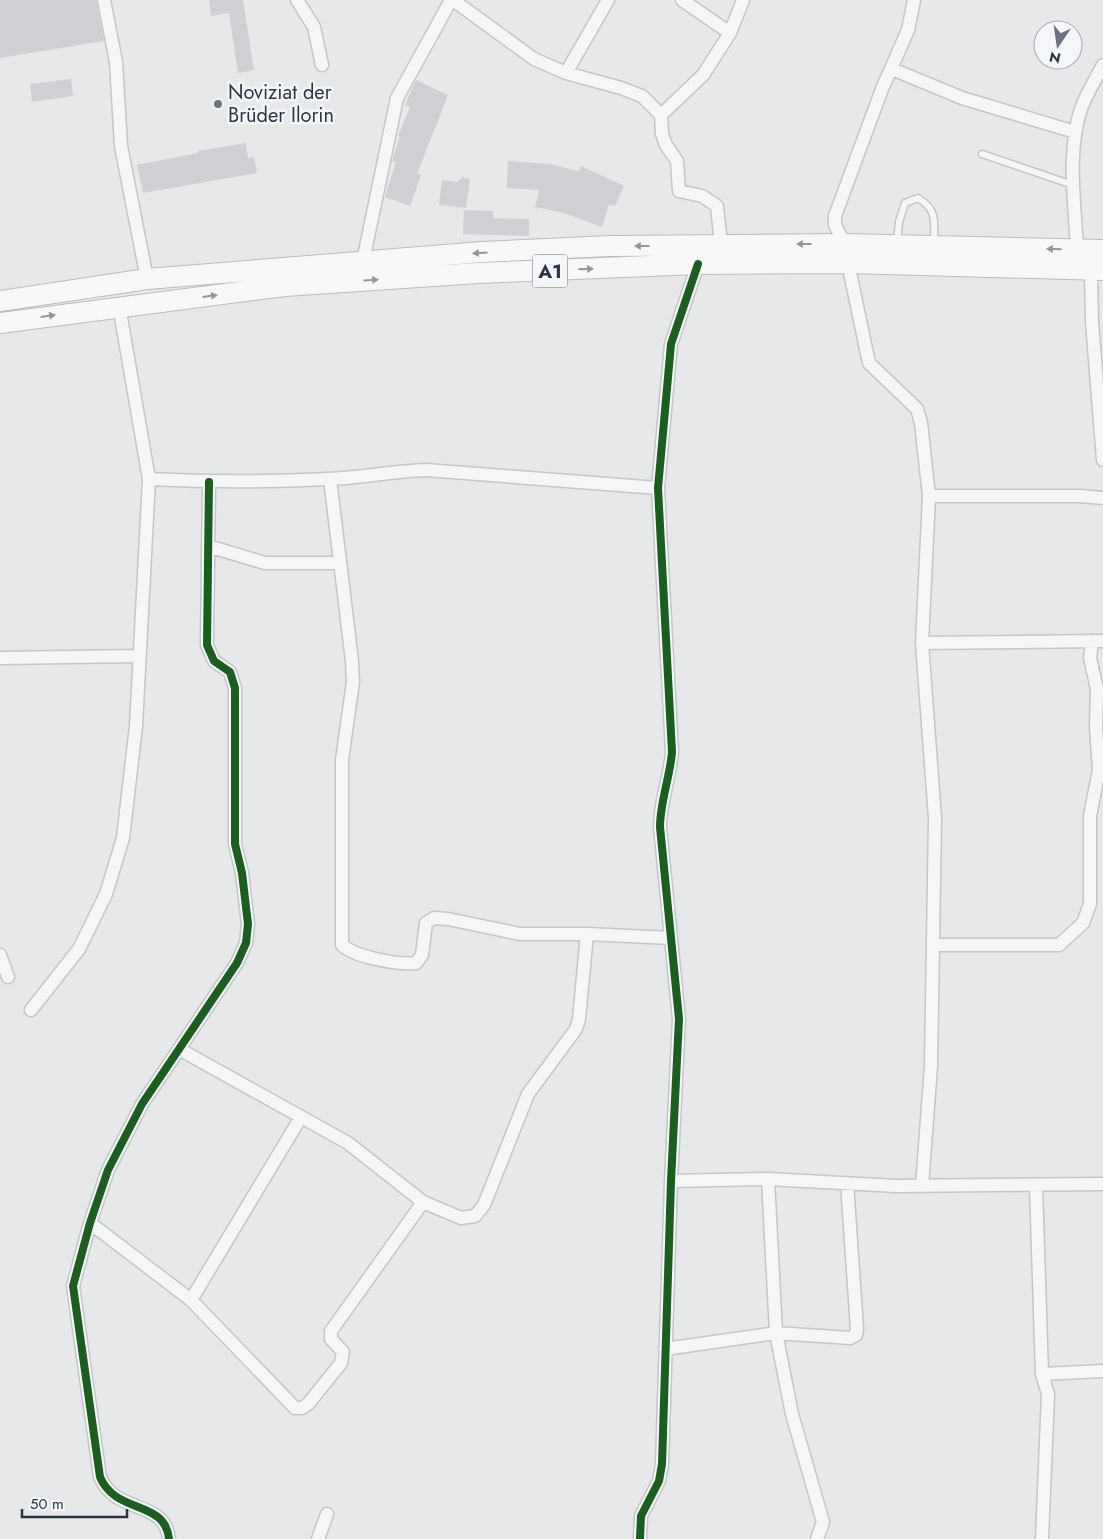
<svg xmlns="http://www.w3.org/2000/svg" width="1103" height="1539" viewBox="0 0 1103 1539" font-family="Jost,sans-serif">
<style>
.building{fill:#ced0d3}
.lines{fill:none;stroke-linecap:round;stroke-linejoin:round}
.service-casing{stroke:#c4c6c8;stroke-width:9}
.minor-casing{stroke:#c4c6c8;stroke-width:15}
.trunk-casing{stroke:#b8bbbf;stroke-width:22}
.service{stroke:#f5f6f7;stroke-width:6}
.minor{stroke:#f5f6f7;stroke-width:12}
.trunk{stroke:#f8f8f8;stroke-width:20}
.cycleway-casing{stroke:#f4f6f9;stroke-width:11}
.cycleway{stroke:#1b5e20;stroke-width:8}
.oneway{fill:#92969e}
.poi-dot{fill:#6c737f;stroke:#f4f6f9;stroke-width:2}
.labels{text-anchor:middle;stroke-width:5;stroke-linejoin:round;paint-order:stroke}
.shield{fill:#f4f6f9;stroke:#676e7b;stroke-width:1}
.shield-label{font-size:19px;font-weight:bold;fill:#2b3445}
.poi-label{font-size:20px;fill:#2b3445;stroke:#f4f6f9;text-anchor:start}
</style>
<rect width="100%" height="100%" fill="#e6e8ea"/>
<path class="building" d="M0,0H96L104,41L0,58Z
M209,0H243L254,70L238,73L229,13L211,16Z
M71,79L73,96L32,102L30,84Z
M416,80L448,95L417,174L421,175L410,206L385,197L396,162L392,161L400,136H398L410,107L405,105Z
M246,143L248,158L254,157L257,173L143,193L137,165L198,153V151Z
M508,161L549,164L579,171L581,166L624,186L615,206L609,204L602,227L564,213L535,207L539,190L507,188Z
M462,177L470,179L466,208L439,205L442,180L457,182Z
M464,210L493,211V218L529,219V236L463,234Z"/>
<g class="lines">
<defs>
<path id="service" d="M982,154L1073,185
M897,242L899,222L905,203L918,198C938,210 934,222 934,244"/>
<path id="minor" d="M104,0L116,62L121,146L147,279
M297,0L314,27L322,65
M453,0L534,59L566,73L621,88L642,96L661,115L662,134L666,145L677,161L679,191L702,196L717,206L721,245
M682,0L730,33
M892,69L962,98L1075,132
M566,73L608,0
M661,115L703,75L730,33L743,0
M845,244L835,225V216L882,89L908,30L914,0
M1077,250C1075,204 1066,150 1082,106C1088,92 1096,78 1103,65
M363,261L397,98L451,0
M848,263L869,363L917,409L921,423L929,496L922,643L935,818L931,1066L922,1186
M1091,270L1092,322L1103,460
M149,479C208,482 268,482 328,479C361,478 393,471 426,470L658,488
M330,479L352,661L353,682L342,760V945C355,957 398,965 416,963L422,955L426,923L434,918L448,919L520,934H587L671,938
M929,496H1080L1103,498
M208,546L265,563H340
M922,643L1103,641
M0,658L139,656
M933,945H1059L1083,923L1090,904V816L1099,770L1096,728L1097,689L1090,658L1092,641
M0,955L8,977
M31,1010L79,949L106,894L123,838L136,726L149,479L119,306
M179,1049L348,1143L423,1202L461,1218L475,1216L484,1205L528,1094L576,1029L579,1019L587,934
M768,1179L776,1333L792,1414L823,1522L817,1539
M671,1181L768,1179L896,1186L1103,1184
M1036,1186L1042,1374L1048,1394L1042,1539
M90,1223L191,1300L295,1408H302L308,1404L341,1363L343,1352L331,1339V1331L423,1202
M191,1300L301,1117
M665,1349L776,1333L850,1338L856,1335L857,1329L847,1183
M1042,1374L1103,1371
M169,1539C165,1499 116,1515 100,1477L73,1286L90,1223L108,1170L142,1104L237,963L246,943L248,924L242,873L235,844V688L230,672L214,661L207,645L209,482
M318,1539L327,1514
M640,1539L641,1516L659,1481L662,1464L671,1181L679,1019L660,827C660,802 670,777 672,752L658,488L671,344L698,264"/>
<path id="trunk" d="M0,301L147,279L482,252L610,246L845,244L1103,250
M0,323L285,286L478,273L698,264L848,263L1103,270"/>
</defs>
<use href="#service" class="service-casing"/>
<use href="#minor" class="minor-casing"/>
<use href="#trunk" class="trunk-casing"/>
<use href="#service" class="service"/>
<use href="#minor" class="minor"/>
<use href="#trunk" class="trunk"/>
<defs>
<path id="cycleway" d="M169,1539C165,1499 116,1515 100,1477L73,1286L90,1223L108,1170L142,1104L237,963L246,943L248,924L242,873L235,844V688L230,672L214,661L207,645L209,482
M640,1539L641,1516L659,1481L662,1464L671,1181L679,1019L660,827C660,802 670,777 672,752L658,488L671,344L698,264"/>
</defs>
<use href="#cycleway" class="cycleway-casing"/>
<use href="#cycleway" class="cycleway"/>
</g>
<defs><path id="oneway-solid" d="M-6-.8H1V-3.2L6.5 0L1 3.2V.8H-6Z" transform="scale(1.25)"/></defs>
<g class="oneway">
<use href="#oneway-solid" transform="translate(804 244) rotate(180)"/>
<use href="#oneway-solid" transform="translate(642 246) rotate(180)"/>
<use href="#oneway-solid" transform="translate(1054 249) rotate(-178)"/>
<use href="#oneway-solid" transform="translate(480 253) rotate(177)"/>
<use href="#oneway-solid" transform="translate(586 269) rotate(-2)"/>
<use href="#oneway-solid" transform="translate(371 280) rotate(-4)"/>
<use href="#oneway-solid" transform="translate(210 296) rotate(-7)"/>
<use href="#oneway-solid" transform="translate(48 316) rotate(-8)"/>
</g>
<circle class="poi-dot" cx="218" cy="104" r="5"/>
<g class="labels">
<rect class="shield" x="532.5" y="254.5" width="35" height="33" rx="4"/>
<g class="shield-label">
<text x="550" y="278">A1</text>
</g>
<g class="poi-label">
<text x="228" y="99">Noviziat der<tspan x="228" dy="23">Brüder Ilorin</tspan></text>
</g>
</g>
<g transform="translate(1058 45) rotate(193)"><circle r="24" fill="#f4f6f9" stroke="#a4a8b1"/>
<path d="M0-4L9 19L0 12L-9 19Z" fill="#6c737f"/>
<text y="-8" font-size="14" font-weight="bold" text-anchor="middle" fill="#2b3445">N</text>
</g>
<path d="M22 1509v8h105v-8" fill="none" stroke="#2b3445" stroke-width="2.5"/>
<text x="30" y="1509" font-size="15" fill="#2b3445" stroke="#f4f6f9" stroke-width="4" paint-order="stroke">50 m</text>
</svg>
